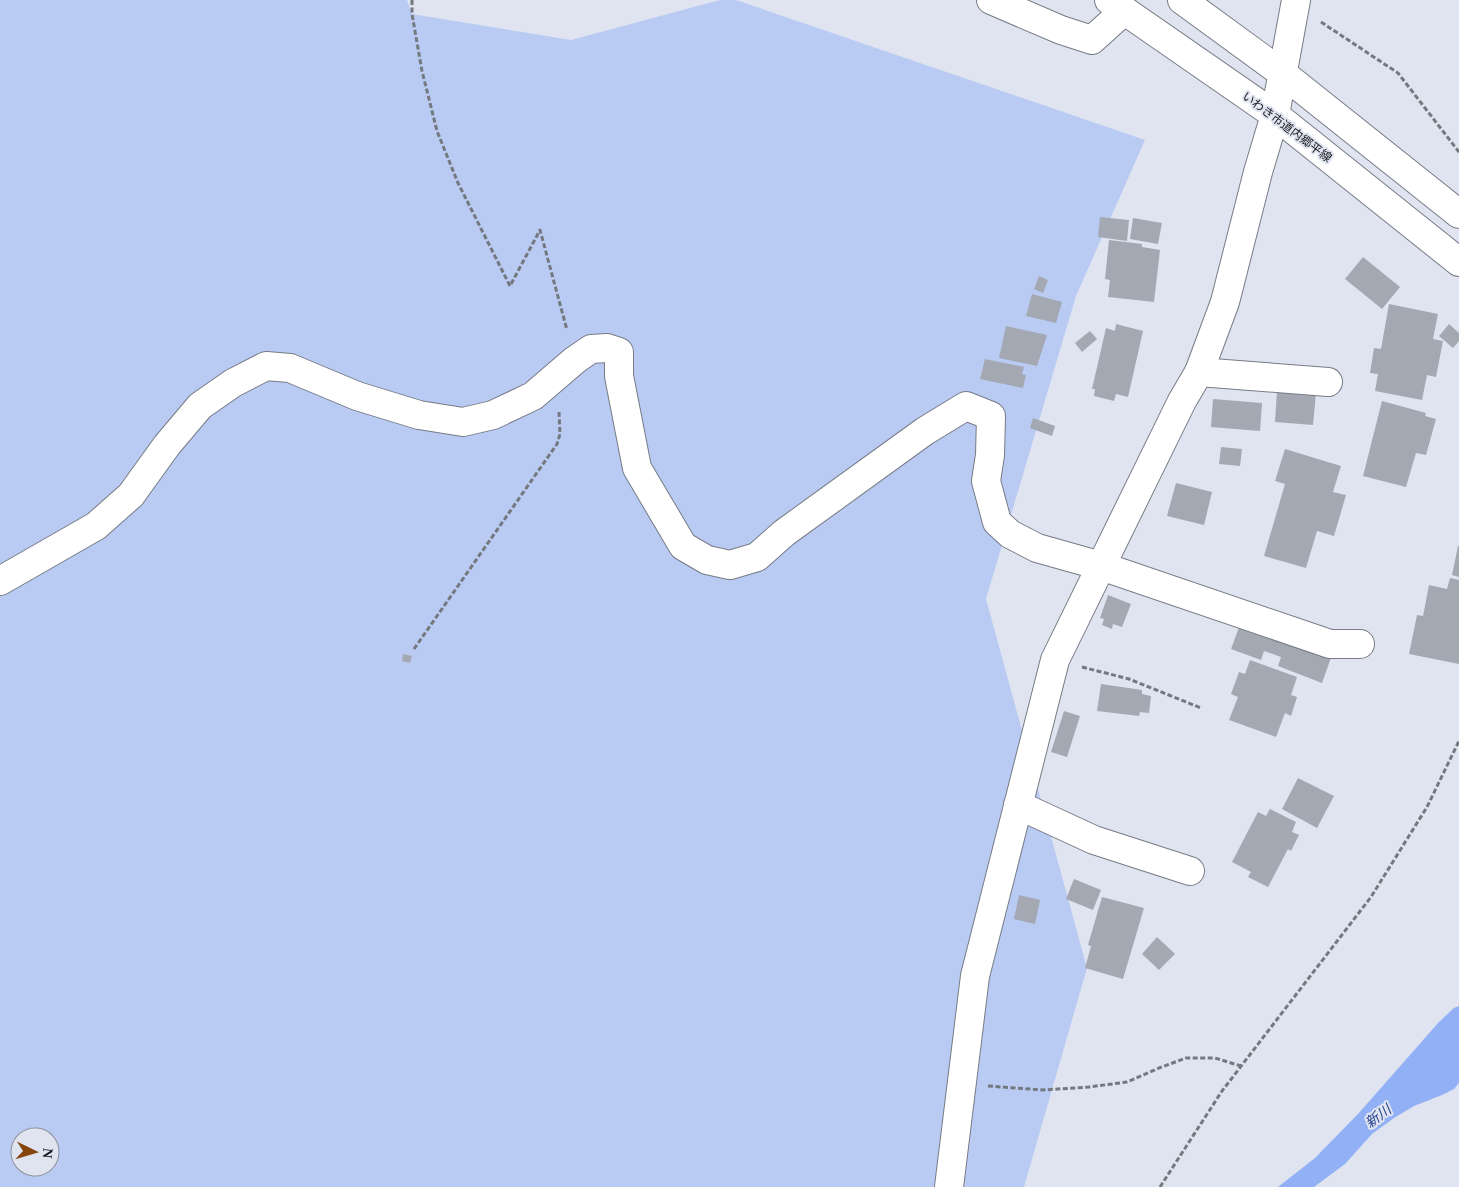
<svg xmlns="http://www.w3.org/2000/svg" width="1459" height="1187" viewBox="0 0 1459 1187" font-family="'Times New Roman','Noto Sans JP',serif">
<style>
.green{fill:#b9cbf3;fill-rule:evenodd}
.water{fill:#92b0f5}
.building{fill:#a3a8b2}
.lines{fill:none;stroke-linecap:round;stroke-linejoin:round}
.minor-casing{stroke:#767b85;stroke-width:30}
.tertiary-casing{stroke:#767b85;stroke-width:30}
.path{stroke:#74787f;stroke-width:3;stroke-dasharray:5 2.5;stroke-linecap:butt}
.minor{stroke:#fff;stroke-width:28}
.tertiary{stroke:#fff;stroke-width:28}
.labels{text-anchor:middle;stroke-width:4;stroke-linejoin:round;paint-order:stroke}
.street-label{font-size:12px;fill:#15171b;stroke:#dfe4f0}
.water-label{font-size:14px;font-style:italic;fill:#264392;stroke:#dfe4f0}
</style>
<rect width="100%" height="100%" fill="#dfe4f0"/>
<path class="green" d="M0,0H407L412,14L571,40L720,0H736L1145,140L1076,296L986,599L1087,968L1024,1187H0ZM20,1137H50V1167H20Z"/>
<path class="water" d="M1459,1006V1083L1454,1089L1442,1095L1414,1106L1394,1118L1372,1134L1345,1164L1314,1187H1278L1315,1158L1358,1114L1439,1022L1454,1008Z"/>
<path class="building" d="M1100,217L1129,220L1127,241L1098,237Z
M1133,218L1162,223L1158,244L1130,239Z
M1109,240L1142,244V247L1160,250L1154,302L1108,297L1110,280L1105,279Z
M1363,257L1400,287L1382,309L1345,279Z
M1039,276L1048,280L1043,293L1034,289Z
M1032,294L1062,302L1056,323L1026,316Z
M1389,304L1438,314L1433,339L1443,341L1436,377L1427,375L1422,400L1375,391L1378,374L1370,373L1374,348L1381,349Z
M1116,324L1143,331L1128,397L1116,394L1114,401L1094,396L1095,389H1092L1106,328L1115,331Z
M1449,324L1459,333V341L1453,348L1439,336Z
M1006,326L1047,335L1037,366L999,358Z
M1090,331L1097,339L1082,352L1075,343Z
M985,359L1024,367L1022,374L1026,375L1023,388L980,379Z
M1277,391L1316,393L1313,425L1275,422Z
M1213,399L1262,403L1260,431L1211,427Z
M1382,401L1426,413L1425,416L1436,419L1426,455L1416,453L1406,487L1363,476Z
M1033,418L1055,426L1052,436L1030,428Z
M1221,447L1242,449L1240,466L1219,464Z
M1285,449L1341,466L1333,492L1346,495L1334,536L1317,531L1306,568L1264,556L1285,484L1275,481Z
M1176,483L1212,492L1204,525L1167,516Z
M1458,546H1459V577L1452,575Z
M1450,578L1459,580V664L1409,654L1417,615L1423,616L1429,585L1447,589Z
M1108,595L1131,604L1122,627L1113,624L1112,629L1102,625L1104,619L1100,618Z
M1241,622L1332,655L1322,683L1278,666L1281,657L1264,651L1261,660L1231,649Z
M403,654L412,656L410,663L402,661Z
M1250,660L1297,677L1291,695L1297,697L1291,716L1285,713L1276,737L1229,720L1238,697L1231,694L1239,672L1245,674Z
M1101,684L1142,690V694L1151,696L1149,713L1140,712L1139,716L1097,711Z
M1064,711L1080,716L1067,757L1051,752Z
M1298,778L1334,796L1317,828L1282,809Z
M1270,809L1296,822L1292,832L1299,835L1291,851L1288,849L1268,887L1248,877L1251,872L1232,862L1258,812L1266,816Z
M1074,879L1101,890L1093,910L1066,899Z
M1019,895L1040,900L1035,924L1014,919Z
M1102,897L1144,908L1123,979L1085,968L1091,946L1088,945Z
M1157,937L1175,954L1159,970L1142,954Z"/>
<g class="lines">
<defs>
<path id="minor" d="M991,0L1061,30L1092,40L1124,11
M1199,372L1328,382
M0,581L96,526L131,495L167,445L200,406L233,383L266,366L290,368L357,396L419,415L463,422L493,415L533,396L575,360L591,349L607,348L619,352V376L637,468L683,546L707,560L730,565L757,557L784,533L925,431L966,406L991,416L990,455L986,481L997,522L1010,534L1037,548L1101,566L1330,644H1360
M1018,805L1094,840L1190,871"/>
<path id="tertiary" d="M1109,0L1275,115L1459,262
M1182,0L1282,73L1459,214
M949,1187L975,976L1055,660L1182,401L1199,372L1225,302L1258,172L1275,115L1296,0"/>
</defs>
<use href="#minor" class="minor-casing"/>
<use href="#tertiary" class="tertiary-casing"/>
<path class="path" d="M412,0V14L422,71L437,131L458,183L510,286L540,230L567,330
M1321,22L1398,73L1459,152
M414,649L557,444L560,434L559,412
M1082,667L1129,679L1201,708
M988,1086L1043,1090L1089,1087L1127,1082L1159,1068L1186,1058H1215L1241,1066
M1160,1187L1222,1091L1371,897L1427,807L1459,741"/>
<use href="#minor" class="minor"/>
<use href="#tertiary" class="tertiary"/>
</g>
<g class="labels">
<g class="street-label">
<text transform="translate(1287 127) rotate(37)" y="4">いわき市道内郷平線</text>
</g>
<g class="water-label">
<text transform="translate(1378 1116) rotate(-37)" y="5">新川</text>
</g>
</g>
<g transform="translate(35 1152) rotate(95)"><circle r="24" fill="#dfe4f0" stroke="#8e929b"/>
<path d="M0-4L9 19L0 12L-9 19Z" fill="#85450b"/>
<text y="-8" font-size="14" font-weight="bold" text-anchor="middle" fill="#15171b">N</text>
</g>
</svg>
